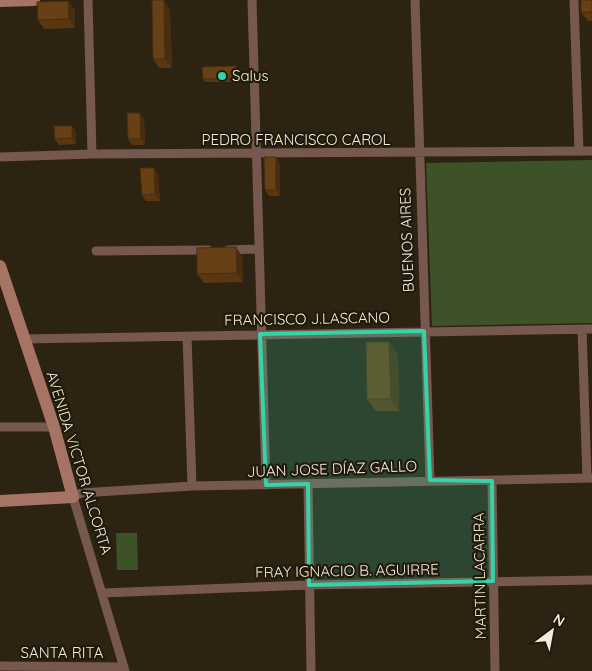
<svg xmlns="http://www.w3.org/2000/svg" width="592" height="671" viewBox="0 0 592 671" font-family="Quicksand,sans-serif">
<style>
.grass{fill:#3e5228}
.lines{fill:none;stroke-linecap:round;stroke-linejoin:round}
.minor{stroke:#76584e;stroke-width:9}
.secondary{stroke:#a57465;stroke-width:12}
.wall{fill:#593713}
.shaded-wall{fill:#482d0f}
.building{fill:#674016;stroke:#482d0f}
.marked{fill:#33d4a8;fill-opacity:0.2;stroke:#33d4a8;stroke-width:4;stroke-linejoin:round}
.poi-dot{fill:#33d4a8;stroke:#221a09;stroke-width:2}
.labels{text-anchor:middle;stroke-width:4.5;stroke-linejoin:round;paint-order:stroke}
.poi-label{font-size:15px;fill:#f1ece1;stroke:#221a09;text-anchor:start}
.street-label{font-size:15px;fill:#f1ece1;stroke:#221a09}
</style>
<rect width="100%" height="100%" fill="#2c2313"/>
<path class="grass" d="M592,160V323L432,326L426,163Z
M116,533H137L138,570H117Z"/>
<g class="lines">
<path class="minor" d="M88,0L92,154
M252,0L266,485
M415,0L430,480
M574,0L579,151
M0,157L92,154L592,151
M228,250L258,249
M96,251L208,250
M582,329L587,478
M187,336L192,486
M23,339L592,329
M0,427H54
M492,481L495,671
M308,484L311,671
M102,593L309,585L592,580
M0,666L124,667
M125,671L73,497L81,493L192,486L592,478"/>
<path class="secondary" d="M0,1L34,0
M0,266L54,427L73,497L0,501"/>
</g>
<path class="wall" d="M592,0V21H588L581,12Z
M68,1L75,10V28L44,29L38,20Z
M170,9L172,68H159L153,59Z
M236,66L238,70V82H205L203,79Z
M144,119L145,145H132L128,139Z
M72,126L76,132V144L59,145L55,139Z
M280,164V196H269L265,190Z
M158,174L160,201H146L142,195Z
M242,256L243,282L204,283L197,274Z
M398,354L399,411H376L367,399Z"/>
<path class="shaded-wall" d="M164,0L170,9L172,68L165,59Z
M68,1L75,10V28L69,19Z
M236,66L238,70V82L236,79Z
M140,113L144,119L145,145L141,139Z
M72,126L76,132V144L72,138Z
M276,157L280,164V196L276,190Z
M154,168L158,174L160,201L155,194Z
M236,247L242,256L243,282L237,273Z
M389,342L398,354L399,411L391,399Z"/>
<path class="building" d="M152,0H164L165,59H153Z
M581,0H592V12H581Z
M68,1L69,19L38,20L37,2Z
M236,66V79H203L202,67Z
M127,113H140L141,139H128Z
M54,126H72V138L55,139Z
M264,157H276V190H265Z
M140,168H154L155,194L142,195Z
M236,247L237,273L197,274V248Z
M366,342H389L391,399H367Z"/>
<path class="marked" d="M424,331L430,480L492,481L493,581L309,585L308,484L266,485L260,334Z"/>
<circle class="poi-dot" cx="222" cy="76" r="5"/>
<g class="labels">
<g class="poi-label">
<text x="232" y="81">Salus</text>
</g>
<g class="street-label">
<text x="296" y="145">PEDRO FRANCISCO CAROL</text>
<text transform="translate(407 240) rotate(-92)" y="5">BUENOS AIRES</text>
<text transform="translate(307 319) rotate(-1)" y="5">FRANCISCO J.LASCANO</text>
<text transform="translate(79 463) rotate(73)" y="5">AVENIDA VICTOR ALCORTA</text>
<text transform="translate(332 469) rotate(-2)" y="5">JUAN JOSE DÍAZ GALLO</text>
<text transform="translate(347 571) rotate(-1)" y="5">FRAY IGNACIO B. AGUIRRE</text>
<text transform="translate(480 576) rotate(-91)" y="5">MARTIN LACARRA</text>
<text x="62" y="658">SANTA RITA</text>
</g>
</g>
<g transform="translate(552 631) rotate(32)" stroke="#221a09" stroke-width="4" paint-order="stroke">
<path d="M0-4L9 19L0 12L-9 19Z" fill="#f1ece1"/>
<text y="-8" font-size="14" font-weight="bold" text-anchor="middle" fill="#f1ece1">N</text>
</g>
</svg>
